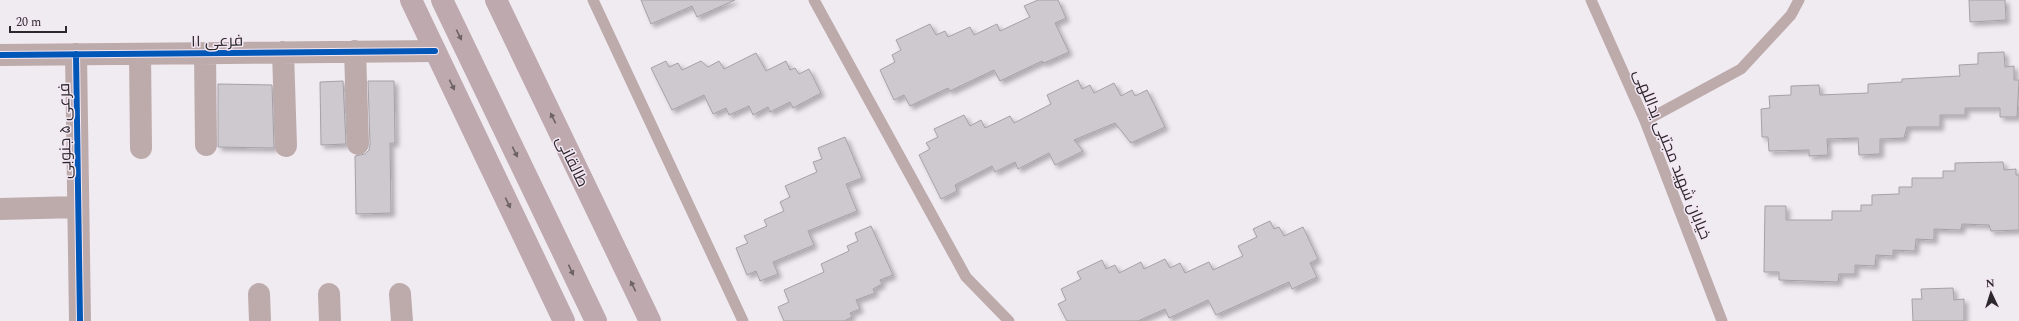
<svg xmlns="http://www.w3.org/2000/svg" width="2019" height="321" viewBox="0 0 2019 321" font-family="Spectral,Cairo,serif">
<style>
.building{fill:#cdc9cf;stroke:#a5a1a7;filter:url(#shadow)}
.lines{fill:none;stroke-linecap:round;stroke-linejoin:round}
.lane{stroke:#bdabac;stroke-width:11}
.street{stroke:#bdabac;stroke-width:22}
.primary{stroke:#bda9ae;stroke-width:22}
.cycleway-casing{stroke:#f3e7f4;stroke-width:8}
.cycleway{stroke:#0057b8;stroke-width:6}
.oneway{fill:#6d6266}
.labels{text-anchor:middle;stroke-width:3;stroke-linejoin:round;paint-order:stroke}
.street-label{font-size:16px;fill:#2c282c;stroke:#f3e7f4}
</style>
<defs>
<filter id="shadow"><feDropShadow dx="3.5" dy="3.5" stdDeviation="2" flood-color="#0004"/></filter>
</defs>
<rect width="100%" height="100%" fill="#f0eaf1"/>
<path class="building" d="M641,0H735L697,17L692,6L651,24Z
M1038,0H1058L1066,18L1055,23L1069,52L1044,63L1042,61L1000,81L994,70L950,91L948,88L910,106L904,95L894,100L880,70L895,62L892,55L901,50L896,40L930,24L936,35L945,31L948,37L970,27L974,35L997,24L1000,31L1030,17L1024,6Z
M1969,0H2005L2006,20L1970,22Z
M2004,52L2005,67L2014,66V80H2019L2017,117H2000V108H1965V115H1940V127H1907L1904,138L1880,139V154L1859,155L1858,138L1827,139L1828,155L1809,156V150L1769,151L1768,137H1762L1761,109L1770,108L1769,96L1791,95V86L1819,85L1820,95L1868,93V84L1902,82V79L1960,76L1959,65L1978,64V53Z
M756,53L766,71L786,61L790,70L795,68L799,74L809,69L821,93L793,108L790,102L770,112L768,107L753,115L749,106L729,115L726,108L713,114L704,95L672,110L651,68L666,61L669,67L678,63L682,70L701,61L708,67L719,61L724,69Z
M1078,80L1082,89L1090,85L1094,93L1114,83L1121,96L1132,90L1135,96L1147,90L1165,127L1131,143L1115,123L1074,140L1083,151L1055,165L1049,153L1018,169L1015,162L995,172L992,166L955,185L957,191L941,199L919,155L930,149L926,143L938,137L934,129L964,115L970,126L981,120L985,128L1010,116L1014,123L1051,104L1047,95Z
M343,81L346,144L321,145L320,82Z
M368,81H394L395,143H390L391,213L356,214L355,156L365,154L369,150L370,144Z
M218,84L272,85L274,148L218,147Z
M845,137L862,178L846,184L857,211L808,231L814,245L773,262L778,274L760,281L756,271L747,275L736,248L748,243L744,236L767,226L764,220L784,211L780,202L790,197L785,186L817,172L813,162L822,159L818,148Z
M2003,162L2004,170L2016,169V175H2019V230L1991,231L1989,225L1962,224L1961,230L1934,229V240L1916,239L1915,251L1893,250V256L1876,255L1875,266L1855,265V274H1839L1838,282L1779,280V272H1764L1765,206H1786V220H1832V211H1861V205H1872V195L1899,194V187H1912V178H1943V171H1955V163Z
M1270,221L1274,229L1279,227L1284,236L1303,227L1318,259L1310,263L1317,277L1292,289L1289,282L1216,315L1208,300L1169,318L1165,309L1138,321H1067L1058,304L1066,300L1061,289L1081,279L1077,272L1102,260L1106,269L1115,265L1119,273L1141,262L1144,269L1165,259L1170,268L1180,263L1185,273L1209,262L1213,270L1243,256L1238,246L1257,237L1253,229Z
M871,226L893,275L880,280L882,284L873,289L875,293L856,300L860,309L850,313L852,317L844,321H784L778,307L789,302L784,290L824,272L821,264L849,251L847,246L858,241L855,233Z
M1953,288L1954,300L1964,299V321H1913L1912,299H1922L1921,289Z"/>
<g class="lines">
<path class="lane" d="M593,0L743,321
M814,0L966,277L1009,321
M1591,0L1645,121L1722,321
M1645,121L1741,69L1791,15L1799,0"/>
<path class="street" d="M355,51L358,144
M283,52L286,146
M205,53L206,145
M76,54L80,321
M140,54L141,148
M0,55L435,51
M0,209L78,207
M259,294L260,321
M329,294L330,321
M400,294L402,321"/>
<path class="primary" d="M411,0L564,321
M442,0L596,321
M496,0L650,321"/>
<defs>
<path id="cycleway" d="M76,54L80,321
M0,55L435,51"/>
</defs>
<use href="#cycleway" class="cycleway-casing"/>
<use href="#cycleway" class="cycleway"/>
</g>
<defs><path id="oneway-solid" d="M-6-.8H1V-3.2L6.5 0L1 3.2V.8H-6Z"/></defs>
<g class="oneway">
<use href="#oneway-solid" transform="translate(459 35) rotate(64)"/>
<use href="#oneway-solid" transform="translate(452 85) rotate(64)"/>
<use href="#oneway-solid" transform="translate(553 118) rotate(-116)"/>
<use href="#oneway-solid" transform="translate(515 152) rotate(64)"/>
<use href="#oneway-solid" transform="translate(508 203) rotate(64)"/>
<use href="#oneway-solid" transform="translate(571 270) rotate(65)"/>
<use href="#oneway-solid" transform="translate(633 286) rotate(-116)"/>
</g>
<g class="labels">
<g class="street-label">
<text transform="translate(217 40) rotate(-1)" y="6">فرعی ۱۱</text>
<text transform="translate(64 131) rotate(-91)" y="6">فرعی ۵ جنوبی</text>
<text transform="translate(1673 154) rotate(68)" y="6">خیابان شهید مجتبی یداللهی</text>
<text transform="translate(573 161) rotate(64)" y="6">طالقانی</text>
</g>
</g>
<g transform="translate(1991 293) rotate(356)" stroke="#f3e7f4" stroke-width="3" paint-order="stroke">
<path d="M0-3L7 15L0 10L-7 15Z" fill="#2c282c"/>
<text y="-6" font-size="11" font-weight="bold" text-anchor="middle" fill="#2c282c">N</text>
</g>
<path d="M10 26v6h56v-6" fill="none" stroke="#2c282c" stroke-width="2"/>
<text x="16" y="26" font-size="12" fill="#2c282c" stroke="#f3e7f4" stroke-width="3" paint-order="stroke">20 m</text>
</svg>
